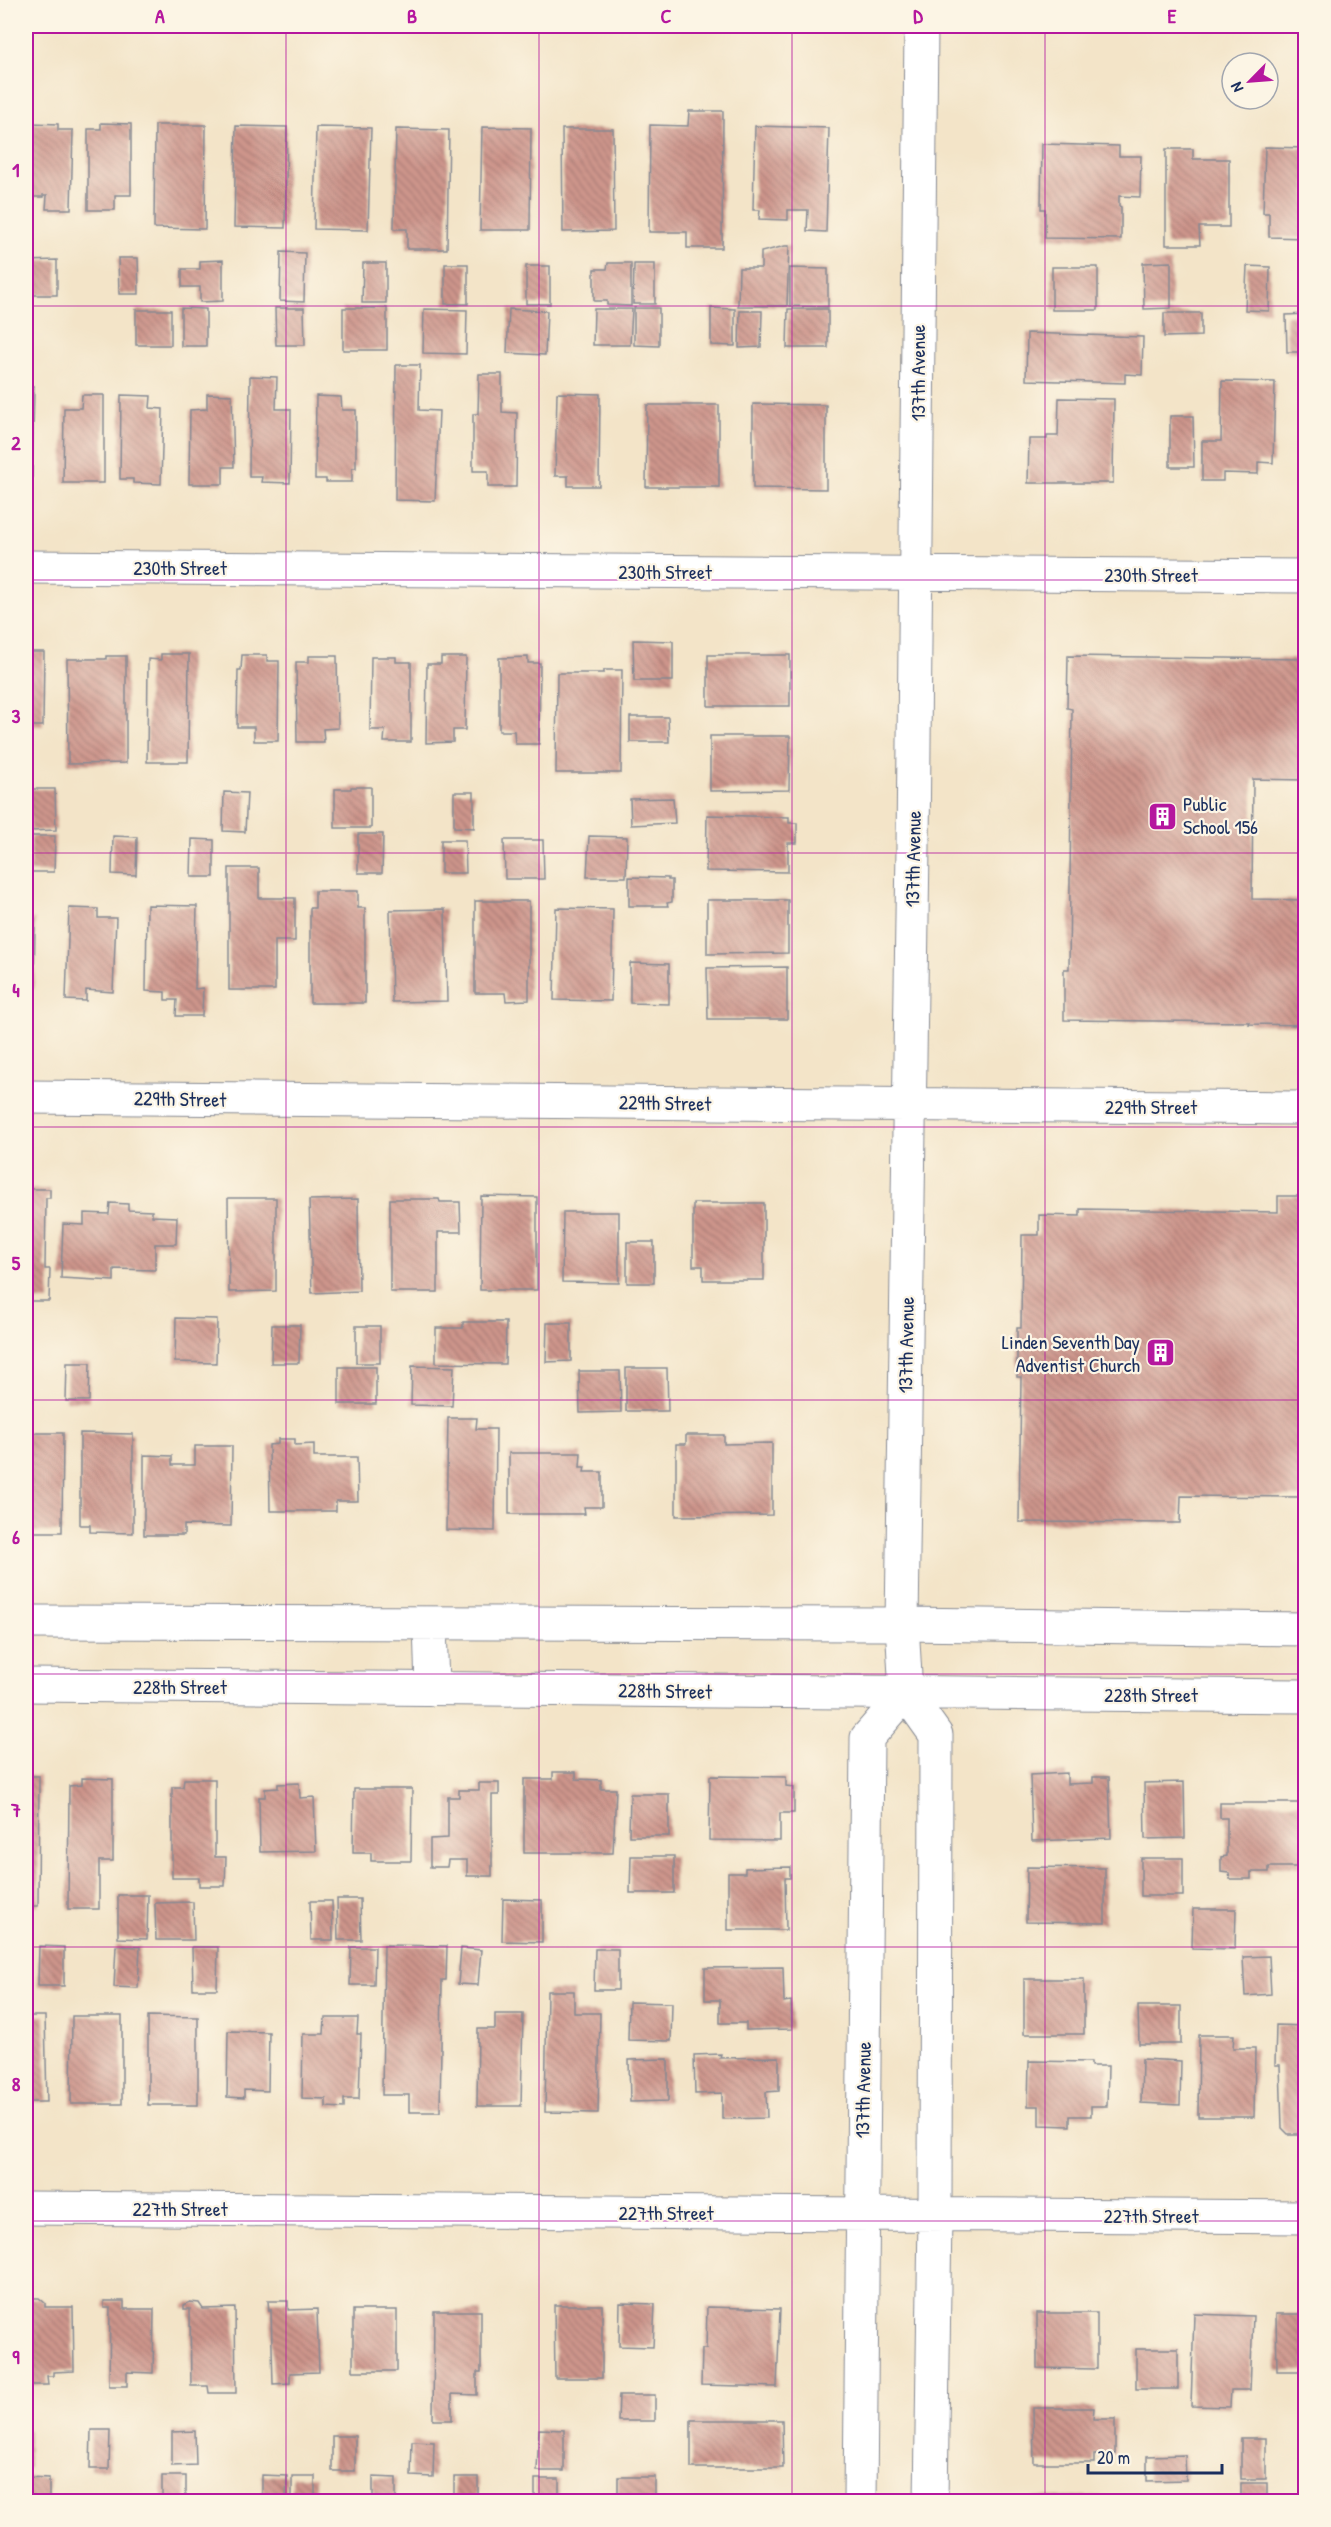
<svg xmlns="http://www.w3.org/2000/svg" width="1331" height="2527" viewBox="0 0 1331 2527" font-family="'Patrick Hand',sans-serif">
<style>
.building{fill:url(#building-back-hatch)}
.lines{fill:none;stroke-linecap:round;stroke-linejoin:round}
.street-casing{stroke:#878a93;stroke-width:35}
.street{stroke:#fff;stroke-width:33}
.grid{fill:none;stroke:#b5179e;stroke-width:1.5;stroke-opacity:0.55}
.labels{text-anchor:middle;stroke-width:4.5;stroke-linejoin:round;paint-order:stroke}
.street-label{font-size:20px;fill:#1b2f5e;stroke:#fcf5e5}
.poi-label{font-size:20px;fill:#1b2f5e;stroke:#fcf5e5;text-anchor:start}
.neatline{fill:none;stroke:#b5179e;stroke-width:2}
.grid-label{font-size:20px;text-anchor:middle;font-weight:bold;fill:#b5179e}
</style>
<defs>
<pattern id="building-back-hatch" width="6" height="6" patternUnits="userSpaceOnUse" patternTransform="scale(1.5)"><rect width="6" height="6" fill="#ce958b"/><path d="M-1 5l2 2M0 0l6 6M5-1l2 2" fill="none" stroke="#a67a75"/></pattern>
</defs>
<rect width="100%" height="100%" fill="#fcf5e5"/>
<filter id="ink" filterUnits="userSpaceOnUse"><feTurbulence type="fractalNoise" baseFrequency=".0167" numOctaves="2"/><feDisplacementMap in="SourceGraphic" scale="12" xChannelSelector="R" yChannelSelector="G"/><feConvolveMatrix kernelMatrix="1 2 1 2 8 2 1 2 1" color-interpolation-filters="sRGB"/></filter>
<filter id="wash" filterUnits="userSpaceOnUse"><feTurbulence type="fractalNoise" baseFrequency=".008" numOctaves="4" result="noise"/><feDisplacementMap in="SourceGraphic" scale="24" xChannelSelector="R" yChannelSelector="G"/><feGaussianBlur stdDeviation="1.35" result="paint"/><feColorMatrix in="noise" values="0 0 0 0 0 0 0 0 0 0 0 0 0 0 0 0 0 1.4 0 .05"/><feComposite in="paint" operator="in"/></filter>
<g filter="url(#wash)">
<rect width="100%" height="100%" fill="#f3e4c8"/>
<g id="blocks">
<path class="building" d="M689,111H723L722,248H687V232H649L650,125L688,126Z
M31,123L58,124V130H73L71,209H46L47,195H43V197H29Z
M101,123L131,124V195H115V210H88V129H101Z
M155,125H206L205,229L154,228Z
M236,126L287,127L285,228L234,227Z
M755,126L829,128L826,232L807,231L808,210H788V220L759,219L760,210H753Z
M316,127L371,128L368,230L314,229Z
M482,127L531,128L530,230H480Z
M396,129L449,130L447,249H407V229H394Z
M562,129H613L614,231L563,232Z
M1042,144L1119,146V156H1141L1140,197L1119,196V206L1121,207V239L1045,238V209H1041Z
M1265,147L1306,148V238L1269,237V213H1263Z
M1166,149H1193V159H1229V227H1199L1200,245H1166Z
M785,246H789L787,306H738L739,268H761V252Z
M281,252L305,253L304,302L280,301Z
M118,258H138L139,294H119Z
M57,260V295H26V261Z
M223,260V301L200,302V287H182V269H200V261Z
M1171,262V308L1144,309L1143,263Z
M363,263H386V303H362Z
M608,263H631V306L607,305V301H594V269H607Z
M445,264H468V304H445Z
M634,264H655V304H633Z
M526,266H550V304H526Z
M1247,266L1270,267L1269,311L1245,310Z
M1052,267H1098V310H1052Z
M790,268L828,269V307L790,306Z
M181,308L206,309V346H181Z
M275,308H304L305,345H276Z
M343,308H387V350H343Z
M634,308H659V346L634,345Z
M711,308L735,309V346L711,345Z
M424,309L467,310L466,354L423,353Z
M509,309L547,311L545,355L507,353Z
M594,309H632L630,345H593Z
M788,309H828V348H787Z
M136,310H171V345H136Z
M740,311H762L761,347L739,348Z
M1164,313H1201V336L1164,337Z
M1306,314V352H1287L1286,315Z
M1027,333L1143,337L1142,375L1125,374V383L1026,380Z
M396,365H420L419,410L439,411L435,501L395,500Z
M479,374H502V412L517,413L516,487H488V471H473V414H478Z
M250,376L277,377L276,409H291L290,483L261,482L262,477H249Z
M1222,381L1275,382L1273,463L1258,462V474L1223,473V481H1202V441H1221Z
M1302,382H1306V464H1301Z
M26,386H34L32,481H26Z
M557,393L600,394L599,486H568V476H555Z
M207,394L232,395L234,467H223V484H189L190,410L207,409Z
M82,395H104V483H63L64,408H81Z
M121,395L151,396L150,408L163,409L161,484L133,483V479H120Z
M316,396L341,397L342,410H356V468H352V482H326V479H315Z
M1059,398L1114,399L1113,483H1028L1029,439H1047V436H1058Z
M753,404L826,405V489L753,488Z
M647,405H719V487H646Z
M1170,416H1193L1194,467H1170Z
M633,640L673,641V681H634Z
M26,652H44L43,726H29L28,761H26Z
M161,654H189L188,762H147L148,659L161,660Z
M242,655H267V661H279L278,741H254V727H237L238,670H241Z
M708,655H790V706H708Z
M106,656H126V763L68,764L67,659H106Z
M309,656H337L338,728L323,729L324,742H297L296,662H309Z
M1068,656L1306,659V780L1253,779L1252,899L1306,900V1025L1249,1024L1250,1022L1064,1020V969H1069L1072,709L1067,708Z
M371,657H396V662H411V742H384L385,730H370Z
M441,657H466L465,730H453V742L426,743L427,664H441Z
M528,657V663H540L539,744H515L514,731H499V658Z
M604,670H622L621,773H556L557,673H604Z
M630,717H668L669,742H630Z
M710,736H790L789,790L710,791Z
M351,787H371V828H335V789H351Z
M29,789H55L56,830L30,831Z
M224,792L247,793L245,832L223,831Z
M454,792H474V828L454,827Z
M673,798L675,823L631,825L630,799Z
M707,815L789,817V823H797V843H788V872L706,871Z
M358,834H383L382,873H358Z
M31,836H55L54,872H30Z
M113,836L137,837L136,875L112,874Z
M589,836L627,837L626,877H587Z
M192,839L214,840V877H191Z
M441,840H465L466,873H441Z
M504,840H543L544,879H505Z
M229,868H259V898H295V941H275V990H229Z
M629,877L668,878V880H672V902L667,903L668,906H629Z
M315,891H358V908H365V1003H310V908H315Z
M707,900H788V953L707,954Z
M475,901H529V1000L506,1001L505,993H475Z
M147,905L197,906L195,989L203,988L202,1016H176L177,1000H165V992L146,991Z
M69,908L98,909V918H116L113,992L86,990V1001L66,1000Z
M556,908L613,909L611,1001L554,1000Z
M445,909L447,1001L392,1002L390,910Z
M26,919H35L34,989H28V1009H26Z
M630,963L669,964V1004L630,1003Z
M787,967V1019H708L707,968Z
M26,1189H50V1198H46L45,1269H50L49,1301H26Z
M481,1196L537,1197V1290H480Z
M1278,1196H1306V1497L1181,1496L1180,1523L1019,1522L1021,1377H1017V1328H1021L1022,1235H1039V1215L1080,1216V1209L1278,1212Z
M228,1198H276V1291L229,1292Z
M358,1199L359,1291L312,1293L309,1200Z
M390,1199H439L440,1202H460L461,1232H438V1292H390Z
M110,1203L128,1204V1210L152,1211V1216L177,1217L176,1244H155V1270L114,1269V1281L61,1278L63,1224L84,1225V1213L109,1214Z
M693,1203H764V1280H703V1266H693Z
M563,1212H619V1283L562,1282Z
M627,1242H654V1283H627Z
M176,1318L217,1319L216,1363L175,1362Z
M463,1322H506L505,1364L436,1363V1328H463Z
M547,1323H571V1361L546,1362Z
M272,1325H300L299,1363H271Z
M356,1326H380V1363H356Z
M67,1363H90L89,1401H66Z
M412,1366L454,1367L452,1406L411,1405Z
M339,1367H376V1404H339Z
M626,1368H667L668,1411H626Z
M579,1371H620L621,1412L580,1413Z
M448,1418H477L476,1429H496L495,1531L446,1530Z
M26,1433H63L62,1532H26Z
M80,1433L133,1434V1533L90,1532V1525H80Z
M686,1435H724V1444L772,1443V1515L676,1516V1444H686Z
M278,1439H295V1445L314,1444V1457H357L358,1501H336V1511H270L269,1445L278,1444Z
M195,1446H232L231,1526L184,1525V1535H144V1455L172,1456V1465H195Z
M509,1453H581L580,1467H585L584,1472H602V1507H584L585,1514H509Z
M553,1772H576V1779L601,1780V1789H616L613,1853H524V1779H553Z
M1067,1773V1784L1093,1783V1777H1109L1111,1838L1032,1841L1030,1775Z
M26,1776H39L38,1906H32V1921H26Z
M710,1776L786,1777V1786L794,1787V1813H780V1841L709,1840Z
M82,1778L113,1779V1861H99V1909H68L69,1786L82,1785Z
M184,1779H215V1857H226L225,1886H199V1878H172V1787H183Z
M1184,1782L1185,1838L1145,1839L1144,1783Z
M299,1783L300,1798L314,1797L316,1851L260,1852L259,1797H265V1789L278,1788V1784Z
M479,1783H499V1795H492V1876H467V1860H448L447,1867H430V1839L448,1838V1797H459V1790H479Z
M354,1789H412L411,1861H371V1853H353Z
M630,1794H669V1836H629Z
M1220,1803H1299L1300,1808H1306V1862H1299V1867H1269V1872H1251V1879H1230L1229,1873L1221,1872V1857L1227,1856V1818H1220Z
M631,1856H674V1893H630Z
M1141,1858H1183V1896H1141Z
M790,1867V1878H785L786,1930H728V1873H745V1868Z
M1027,1867L1105,1868V1923L1026,1922Z
M118,1895H148L147,1939L118,1938Z
M337,1899H360L361,1940H338Z
M503,1899L542,1900V1942L502,1941Z
M310,1901H332L333,1940H311Z
M193,1902L194,1940H156L155,1903Z
M1193,1909H1236L1235,1949L1192,1948Z
M384,1945L447,1946L446,1980H442L440,2112H409V2095H382Z
M39,1946L64,1947V1986H38Z
M116,1946L140,1947L138,1988L114,1987Z
M192,1947H218L217,1989H193Z
M351,1947H375L374,1985H350Z
M461,1948L481,1950L478,1985L458,1984Z
M595,1949H618V1990H594Z
M1269,1956L1271,1994L1245,1996L1243,1957Z
M783,1967L784,2002L791,2001L792,2029L746,2030V2023H720V2000H705V1968Z
M1024,1979H1084V2034H1024Z
M547,1991H574V2013H600L598,2113L545,2112Z
M629,2002L672,2003L671,2041L628,2040Z
M1138,2006H1181V2044H1139Z
M495,2014H523L521,2106H477L478,2029H495Z
M26,2016H45L47,2102H26Z
M72,2016H122V2104H71Z
M148,2016L198,2017V2105H148Z
M325,2018H358L357,2034H361L359,2099H344V2108L326,2107V2099L302,2098L303,2034H324Z
M1276,2025L1306,2026V2134H1288L1282,2128L1280,2065H1275Z
M228,2031L269,2032L268,2091L244,2090V2098L227,2097Z
M1199,2035H1234L1233,2048H1255L1254,2117H1198Z
M721,2054L720,2058L779,2057V2091L766,2092L767,2118L722,2119V2093L695,2094L694,2055Z
M668,2059V2101L630,2102L629,2060Z
M1142,2059L1181,2061L1180,2105L1141,2103Z
M1029,2061L1091,2062V2066H1108L1107,2106H1091V2116H1070V2126L1039,2125V2106H1028Z
M28,2298H39L45,2303V2307H73L74,2371L53,2372V2376H47L48,2385H30L29,2308H26Z
M104,2301H124V2309H154L153,2373L127,2372V2386H109L110,2308H104Z
M268,2301H288V2310L317,2309L319,2372L290,2373V2383L273,2384L271,2310L269,2311Z
M190,2302L199,2303L203,2309L235,2308L236,2393H209L208,2386H191L190,2309H184V2305Z
M620,2303L655,2304L653,2347L619,2346Z
M554,2305H602V2378H555Z
M707,2307L780,2309L777,2387L701,2385L702,2349H706Z
M353,2310H397V2371H353Z
M434,2311H481V2372H477V2395L452,2394V2420H433Z
M1037,2313H1097V2369L1037,2368Z
M1194,2314L1253,2316L1250,2390H1231L1230,2407L1191,2406Z
M1276,2314H1306V2371H1277Z
M1136,2349H1178V2389H1136Z
M619,2395H655V2421H618Z
M1033,2408H1094L1093,2419H1115V2454L1094,2455V2463H1034Z
M691,2420H782L783,2468H691Z
M539,2429L564,2430V2471H537Z
M26,2430H29V2468H26Z
M91,2430H110L109,2469H90Z
M195,2431L196,2465L172,2466V2432Z
M332,2436H355V2471H332Z
M1241,2438H1266V2479H1241Z
M412,2441L434,2442L433,2477L411,2476Z
M1185,2455L1186,2480L1147,2481V2456Z
M262,2475L287,2476L286,2502H262Z
M162,2476H186V2502H162Z
M292,2476H315V2502H292Z
M26,2477L49,2478V2502H26Z
M373,2477L396,2478V2502H373Z
M454,2477H478V2502H454Z
M618,2477H655V2501H618Z
M535,2479H559V2502H535Z
M1241,2483H1267V2502H1241Z
M1106,2496V2502H1030V2497Z"/>
</g>
</g>
<g filter="url(#ink)">
<use href="#blocks" fill-opacity="0" stroke="#878a93" stroke-width="1.5"/>
<g class="lines">
<defs>
<path id="street" d="M921,26L913,847L902,1624L906,1693L936,1735L935,2215L931,2502
M26,567L1306,576
M26,1097L1306,1108
M26,1622L902,1624L1306,1629
M430,1623L432,1689
M26,1685L1306,1696
M26,2208L1306,2217
M860,2502L867,1738L906,1693"/>
</defs>
<use href="#street" class="street-casing"/>
<use href="#street" class="street"/>
</g>
</g>
<path class="grid" d="M286,26V2502M539,26V2502M792,26V2502M1045,26V2502M26,306H1306M26,580H1306M26,853H1306M26,1127H1306M26,1400H1306M26,1674H1306M26,1947H1306M26,2221H1306"/>
<defs>
<symbol id="building-square" viewBox="-11 -11 22 22"><rect x="-9" y="-9" width="18" height="18" rx="4" fill="#b5179e" stroke="#fcf5e5"/><path d="M-4-6H4V6H1V3H-1V6H-4ZM-2.5-4.3h1.7v1.8h-1.7ZM.8-4.3h1.7v1.8H.8ZM-2.5-1h1.7V.8h-1.7ZM.8-1h1.7V.8H.8Z" fill="#fff"/></symbol>
</defs>
<g fill-rule="evenodd">
<use href="#building-square" x="1146" y="800" width="33" height="33"/>
<use href="#building-square" x="1144" y="1336" width="33" height="33"/>
</g>
<g class="labels">
<g class="street-label">
<text transform="translate(918 373) rotate(-90)" y="7">137th Avenue</text>
<text x="180" y="575">230th Street</text>
<text x="665" y="579">230th Street</text>
<text x="1151" y="582">230th Street</text>
<text transform="translate(913 859) rotate(-89)" y="7">137th Avenue</text>
<text transform="translate(180 1099) rotate(1)" y="7">229th Street</text>
<text transform="translate(665 1103) rotate(1)" y="7">229th Street</text>
<text x="1151" y="1114">229th Street</text>
<text transform="translate(906 1345) rotate(-89)" y="7">137th Avenue</text>
<text x="180" y="1694">228th Street</text>
<text transform="translate(665 1691) rotate(1)" y="7">228th Street</text>
<text x="1151" y="1702">228th Street</text>
<text transform="translate(863 2090) rotate(-89)" y="7">137th Avenue</text>
<text x="180" y="2216">227th Street</text>
<text x="666" y="2220">227th Street</text>
<text x="1151" y="2223">227th Street</text>
</g>
<g class="poi-label">
<text x="1183" y="811">Public<tspan x="1183" dy="23">School 156</tspan></text>
<text x="1140" y="1349" text-anchor="end">Linden Seventh Day<tspan x="1140" dy="23">Adventist Church</tspan></text>
</g>
</g>
<rect width="1331" height="2527" fill="none" stroke="#fcf5e5" stroke-width="66"/>
<g transform="translate(1250 81) rotate(245)"><circle r="28" fill="#fcf5e5" stroke="#a2a6af" stroke-width="1.5"/>
<path d="M0-4.5L10 22L0 15L-10 22Z" fill="#b5179e"/>
<text y="-9" font-size="16" font-weight="bold" text-anchor="middle" fill="#1b2f5e">N</text>
</g>
<path d="M1088 2464v9h134v-9" fill="none" stroke="#1b2f5e" stroke-width="3"/>
<text x="1097" y="2464" font-size="18" fill="#1b2f5e" stroke="#fcf5e5" stroke-width="4.5" paint-order="stroke">20 m</text>
<rect x="33" y="33" width="1265" height="2461" class="neatline"/>
<g class="grid-label">
<text x="160" y="23">A</text>
<text x="412" y="23">B</text>
<text x="666" y="23">C</text>
<text x="918" y="23">D</text>
<text x="1172" y="23">E</text>
<text x="16" y="177">1</text>
<text x="16" y="450">2</text>
<text x="16" y="723">3</text>
<text x="16" y="997">4</text>
<text x="16" y="1270">5</text>
<text x="16" y="1544">6</text>
<text x="16" y="1817">7</text>
<text x="16" y="2091">8</text>
<text x="16" y="2364">9</text>
</g>
</svg>
